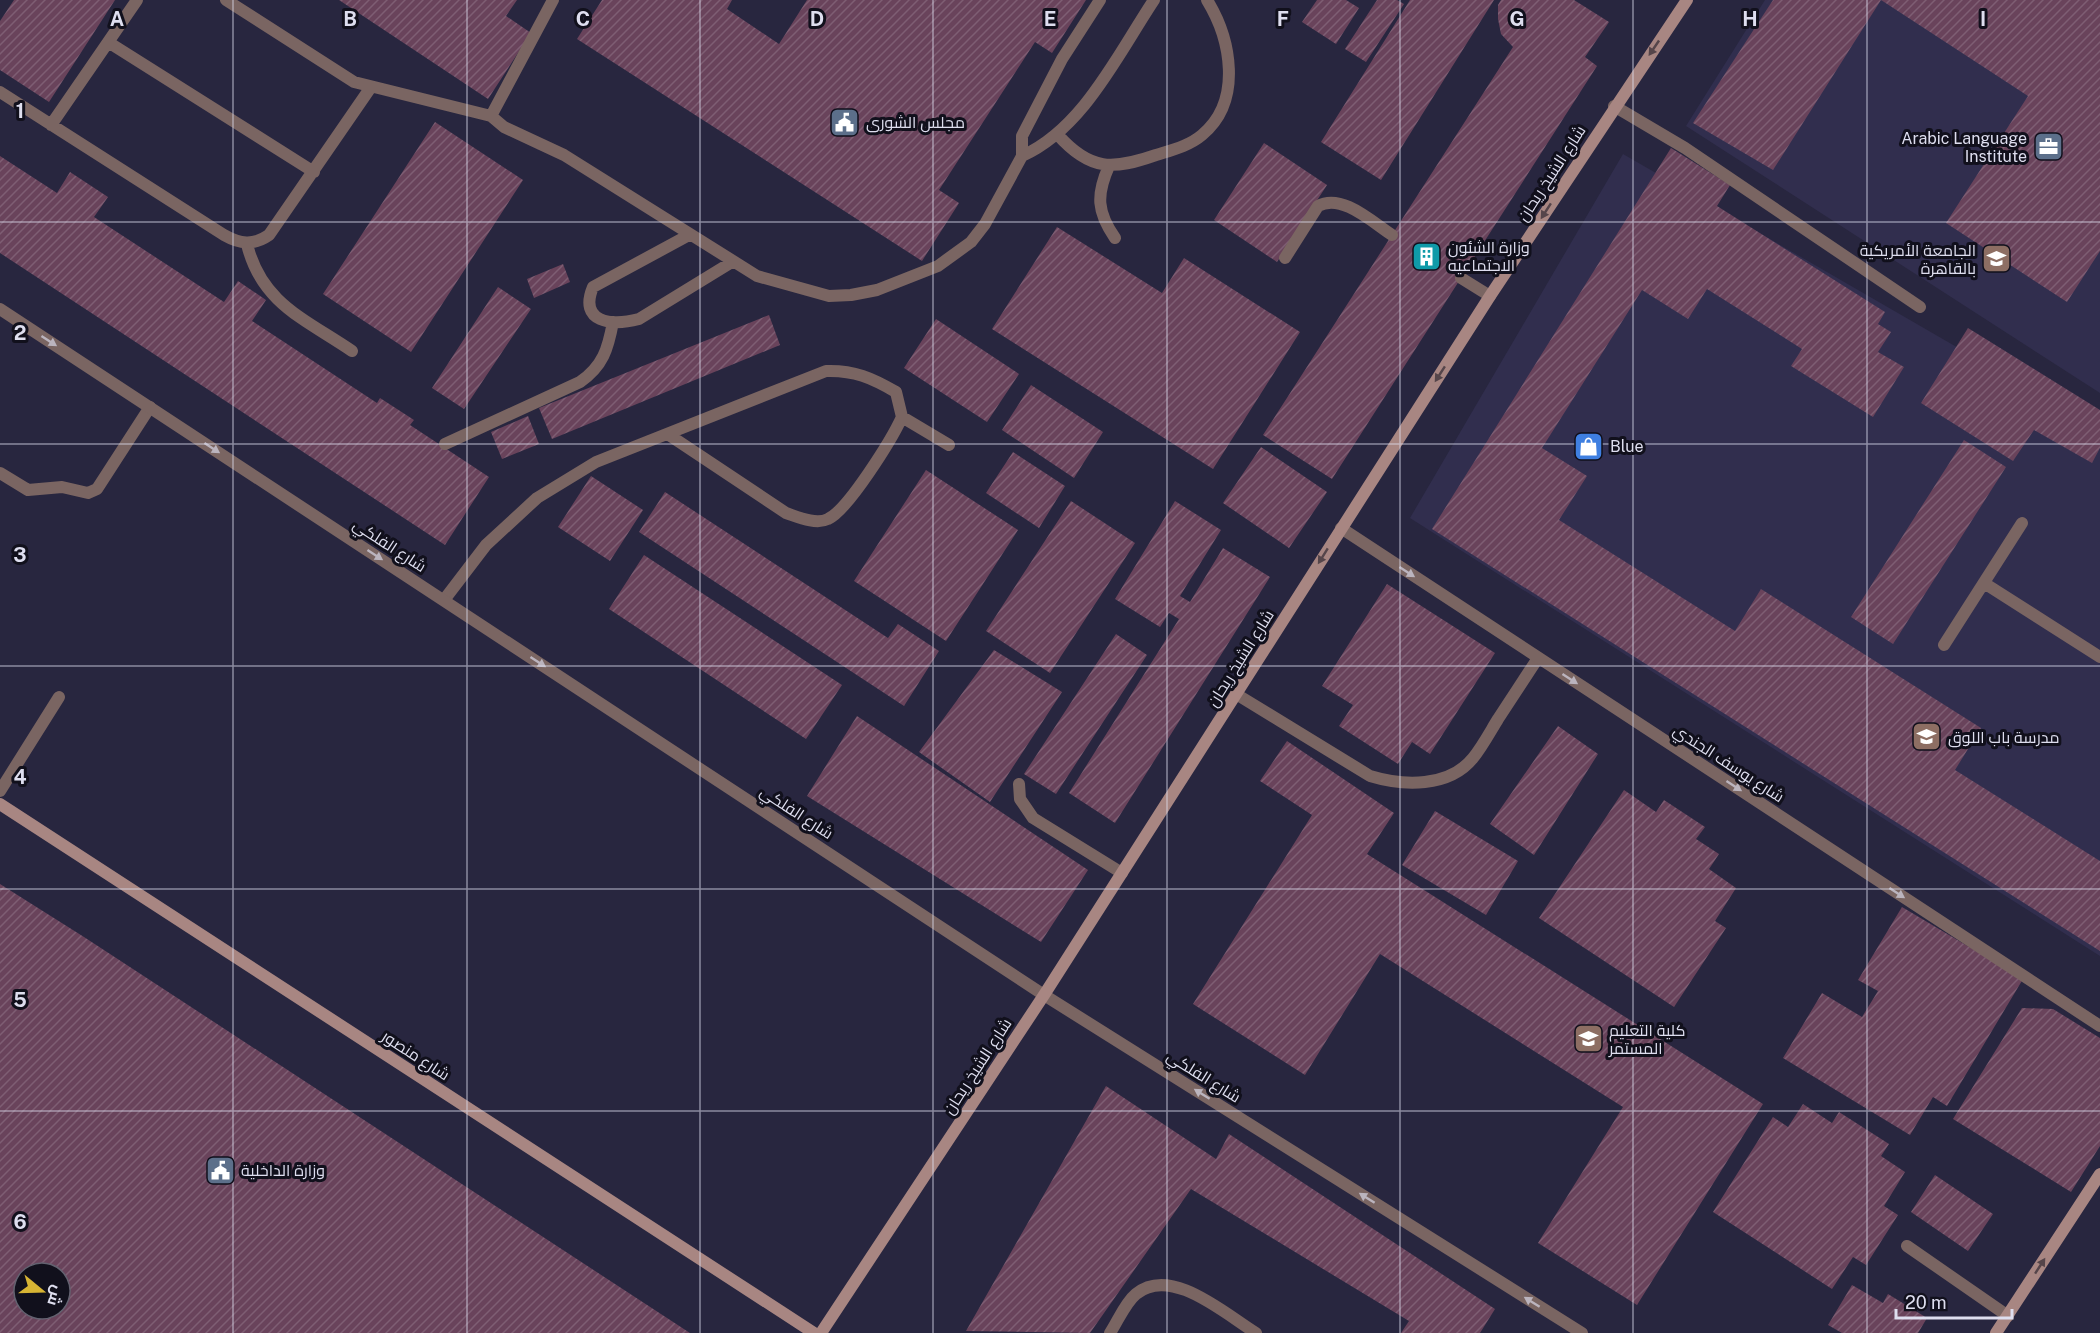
<svg xmlns="http://www.w3.org/2000/svg" width="2100" height="1333" viewBox="0 0 2100 1333" font-family="'Public Sans',Cairo,sans-serif">
<style>
.built{fill:#312e4e}
.building{fill:url(#building-hatch);fill-rule:evenodd}
.lines{fill:none;stroke-linecap:round;stroke-linejoin:round}
.lane{stroke:#7a6562;stroke-width:12}
.street{stroke:#7a6562;stroke-width:12}
.secondary{stroke:#a88682;stroke-width:12}
.oneway{fill:#55454a}
.oneway2{fill:#bbb4be}
.grid{fill:none;stroke:#dedeef;stroke-width:1.5;stroke-opacity:0.55}
.labels{text-anchor:middle;stroke-width:6;stroke-linejoin:round;paint-order:stroke}
.poi-label{font-size:16px;fill:#dedeef;stroke:#11101c;text-anchor:start}
.street-label{font-size:16px;fill:#dedeef;stroke:#11101c}
.grid-label{font-size:20px;text-anchor:middle;font-weight:bold;fill:#dedeef;stroke:#11101c;stroke-width:6;stroke-linejoin:round;paint-order:stroke}
</style>
<defs>
<pattern id="building-hatch" width="6" height="6" patternUnits="userSpaceOnUse" patternTransform="scale(1.5)"><rect width="6" height="6" fill="#69435b"/><path d="M-1 1l2-2M0 6l6-6M5 7l2-2" fill="none" stroke="#7e5e73"/></pattern>
</defs>
<rect width="100%" height="100%" fill="#28263f"/>
<path class="built" d="M1765,0H2100V393L1686,126Z
M1623,154L2100,430V956L1410,518Z"/>
<path class="building" d="M14,0H115L49,102L0,70V21Z
M339,0H517L506,16L531,33L488,99Z
M602,0H732L727,9L779,44L807,0H1086L1052,53L1035,42L939,190L959,203L922,261L577,39Z
M1317,0H1346L1359,8L1336,44L1302,22Z
M1377,0H1397L1404,4L1366,62L1345,49Z
M1410,0H1494L1381,180L1321,142Z
M1501,0H1574L1609,22L1585,57L1597,66L1332,479L1263,435L1513,47L1501,34L1498,19V5Z
M1773,0H2100V251L2067,302L1946,223L2028,96L1881,0L1773,170L1693,123Z
M435,122L523,180L411,352L323,294Z
M1264,143L1327,185L1277,262L1214,220Z
M1671,148L1730,185L1717,206L1885,312L1878,324L1891,332L1878,352L1904,367L1873,417L1791,366L1802,349L1707,289L1688,319L1642,290L1542,448L1587,476L1559,520L1735,631L1761,589L1981,728L1955,770L2100,861V951L1432,529Z
M0,156L57,193L70,172L108,197L94,217L224,302L238,281L266,300L252,321L377,403L380,398L414,420L410,425L489,477L445,545L0,253Z
M1057,227L1162,293L1184,258L1300,332L1213,469L992,329Z
M563,264L570,282L534,298L527,279Z
M498,287L531,309L464,409L432,388Z
M769,315L780,345L552,439L539,408Z
M936,319L1019,374L987,422L904,368Z
M1968,328L2100,410V448L2092,463L2034,430L2013,461L1921,403Z
M1031,385L1103,432L1074,478L1002,430Z
M528,416L539,444L502,459L491,432Z
M1964,440L2006,467L1893,644L1851,617Z
M1261,447L1327,492L1289,548L1223,503Z
M1013,452L1065,486L1039,528L986,493Z
M926,470L1018,530L946,641L854,581Z
M591,476L643,510L610,561L558,527Z
M665,492L888,638L898,624L939,651L904,706L639,532Z
M1071,501L1135,543L1050,673L986,631Z
M1175,501L1221,530L1180,596L1190,602L1223,548L1270,577L1115,823L1069,793L1179,619L1169,613L1160,627L1115,599Z
M644,555L842,685L806,739L609,609Z
M1387,584L1495,653L1430,754L1412,742L1398,764L1339,726L1353,705L1322,686Z
M1116,634L1147,655L1056,794L1024,774Z
M994,650L1062,692L990,802L919,752Z
M857,716L1088,870L1041,942L807,796Z
M1558,726L1598,754L1534,855L1490,824Z
M1287,741L1394,813L1367,854L1763,1104L1637,1305L1538,1243L1623,1107L1380,954L1305,1075L1193,1004L1312,815L1260,781Z
M1624,790L1656,812L1664,800L1705,827L1696,839L1719,854L1709,869L1736,888L1715,921L1726,928L1674,1007L1539,918Z
M1435,811L1518,861L1486,915L1402,865Z
M0,884L84,937L690,1333H0ZM24,1273H60V1309H24Z
M1902,907L2023,979L1947,1106L1933,1097L1910,1135L1783,1058L1822,993L1862,1017L1878,991L1858,980Z
M2022,1008L2053,1009L2100,1038V1146L2071,1192L1953,1119Z
M1106,1086L1216,1159L1229,1134L1495,1309L1480,1333H1401L1409,1321L1191,1189L1090,1333L966,1331Z
M1803,1104L1832,1123L1839,1112L1889,1144L1881,1156L1905,1172L1884,1206L1898,1215L1866,1265L1853,1257L1832,1289L1713,1212L1773,1117L1788,1127Z
M1935,1175L1993,1214L1968,1251L1911,1212Z
M1852,1285L1883,1303L1888,1294L1927,1318L1918,1333H1842L1828,1325Z"/>
<g class="lines">
<path class="lane" d="M226,0L354,82L491,116L504,127L564,155L757,276L829,296L851,295L877,290L938,266L971,242L985,224L1022,156V136L1062,59L1100,0
M108,42L314,172
M0,92L224,235C240,244 253,246 269,235L371,87
M1614,106L1685,148L1920,307
M491,116L553,0
M51,125L137,0
M1058,135C1090,171 1113,170 1156,155C1172,150 1189,146 1202,135C1243,101 1231,39 1207,0
M1022,156C1083,129 1118,54 1154,0
M1109,166C1096,195 1097,212 1115,238
M689,235L593,287C578,323 612,326 639,319L732,262
M247,244C261,303 305,319 352,351
M1285,258L1318,206C1342,193 1372,222 1392,235
M1461,278L1490,296
M902,417L949,445
M445,444L580,382C603,366 608,349 613,322
M0,473L28,490L62,487L88,493L97,489L150,407
M1984,583L2100,657
M444,600L486,545L537,498L596,462L826,371C854,370 872,378 896,392L902,417C892,439 848,510 828,519C816,525 798,517 786,513L669,435
M1944,645L2022,523
M1236,694L1370,776C1403,786 1449,788 1473,758C1482,747 1490,732 1498,719C1511,699 1525,678 1538,658
M1019,784L1020,799L1033,818L1122,873
M0,791L59,697
M1907,1246L2008,1316
M1110,1333C1118,1321 1125,1303 1136,1294C1171,1265 1225,1314 1256,1333"/>
<path class="street" d="M0,309L1044,995L1582,1333
M1341,528L2100,1026"/>
<path class="secondary" d="M0,804L814,1333
M821,1333L1044,995L1490,296L1687,0
M1996,1333L2100,1174"/>
</g>
<defs><path id="oneway-solid" d="M-6-.8H1V-3.2L6.5 0L1 3.2V.8H-6Z" transform="scale(1.5)"/></defs>
<g class="oneway">
<use href="#oneway-solid" transform="translate(1654 48) rotate(124)"/>
<use href="#oneway-solid" transform="translate(1546 211) rotate(123)"/>
<use href="#oneway-solid" transform="translate(1440 374) rotate(123)"/>
<use href="#oneway-solid" transform="translate(1323 556) rotate(122)"/>
<use href="#oneway-solid" transform="translate(2040 1266) rotate(-57)"/>
</g>
<g class="oneway2">
<use href="#oneway-solid" transform="translate(49 341) rotate(33)"/>
<use href="#oneway-solid" transform="translate(212 448) rotate(33)"/>
<use href="#oneway-solid" transform="translate(375 555) rotate(33)"/>
<use href="#oneway-solid" transform="translate(1407 572) rotate(33)"/>
<use href="#oneway-solid" transform="translate(538 662) rotate(33)"/>
<use href="#oneway-solid" transform="translate(1570 679) rotate(33)"/>
<use href="#oneway-solid" transform="translate(1734 786) rotate(33)"/>
<use href="#oneway-solid" transform="translate(1897 893) rotate(33)"/>
<use href="#oneway-solid" transform="translate(1202 1094) rotate(-148)"/>
<use href="#oneway-solid" transform="translate(1367 1198) rotate(-148)"/>
<use href="#oneway-solid" transform="translate(1532 1302) rotate(-148)"/>
</g>
<path class="grid" d="M233,0V1333M467,0V1333M700,0V1333M933,0V1333M1167,0V1333M1400,0V1333M1633,0V1333M1867,0V1333M0,222H2100M0,444H2100M0,666H2100M0,889H2100M0,1111H2100"/>
<defs>
<symbol id="civic-square" viewBox="-11 -11 22 22"><rect x="-9" y="-9" width="18" height="18" rx="4" fill="#5c6f8a" stroke="#11101c"/><path d="M-.6-6.5H3V-4.5H.6V-3L4-1V1h2V6H-6V1h2V-1L-.6-3ZM-1.2 2.5V6h2.4V2.5Z" fill="#fff"/></symbol>
<symbol id="office-square" viewBox="-11 -11 22 22"><rect x="-9" y="-9" width="18" height="18" rx="4" fill="#5c6f8a" stroke="#11101c"/><path d="M-6-3h4V-5.5h4V-3h4V5H-6ZM-1-4.5V-3h2v-1.5ZM-6 0V1H6V0Z" fill="#fff"/></symbol>
<symbol id="building-square" viewBox="-11 -11 22 22"><rect x="-9" y="-9" width="18" height="18" rx="4" fill="#0f9aa8" stroke="#11101c"/><path d="M-4-6H4V6H1V3H-1V6H-4ZM-2.5-4.3h1.7v1.8h-1.7ZM.8-4.3h1.7v1.8H.8ZM-2.5-1h1.7V.8h-1.7ZM.8-1h1.7V.8H.8Z" fill="#fff"/></symbol>
<symbol id="university-square" viewBox="-11 -11 22 22"><rect x="-9" y="-9" width="18" height="18" rx="4" fill="#8d6e63" stroke="#11101c"/><path d="M0-5L7-2L0 1L-7-2ZM-4 1L0 2.5L4 1V4Q0 6-4 4Z" fill="#fff"/></symbol>
<symbol id="shop-square" viewBox="-11 -11 22 22"><rect x="-9" y="-9" width="18" height="18" rx="4" fill="#3f7fe0" stroke="#11101c"/><path d="M-5-2.5h2.3a2.7 3.5 0 0 1 5.4 0H5L5.5 6h-11ZM-1.5-2.5h3a1.5 2.3 0 0 0-3 0Z" fill="#fff"/></symbol>
<symbol id="school-square" viewBox="-11 -11 22 22"><rect x="-9" y="-9" width="18" height="18" rx="4" fill="#8d6e63" stroke="#11101c"/><path d="M0-5L7-2L0 1L-7-2ZM-4 1L0 2.5L4 1V4Q0 6-4 4Z" fill="#fff"/></symbol>
</defs>
<g fill-rule="evenodd">
<use href="#civic-square" x="828" y="106" width="33" height="33"/>
<use href="#office-square" x="2032" y="130" width="33" height="33"/>
<use href="#building-square" x="1410" y="240" width="33" height="33"/>
<use href="#university-square" x="1980" y="242" width="33" height="33"/>
<use href="#shop-square" x="1572" y="430" width="33" height="33"/>
<use href="#school-square" x="1910" y="720" width="33" height="33"/>
<use href="#university-square" x="1572" y="1022" width="33" height="33"/>
<use href="#civic-square" x="204" y="1154" width="33" height="33"/>
</g>
<g class="labels">
<g class="poi-label">
<text x="866" y="128">مجلس الشورى</text>
<text x="2027" y="144" text-anchor="end">Arabic Language<tspan x="2027" dy="18">Institute</tspan></text>
<text x="1448" y="253">وزارة الشئون<tspan x="1448" dy="18">الاجتماعيه</tspan></text>
<text x="1976" y="256" text-anchor="end">الجامعة الأمريكية<tspan x="1976" dy="18">بالقاهرة</tspan></text>
<text x="1610" y="452">Blue</text>
<text x="1948" y="743">مدرسة باب اللوق</text>
<text x="1609" y="1036">كلية التعليم<tspan x="1609" dy="18">المستمر</tspan></text>
<text x="241" y="1176">وزارة الداخلية</text>
</g>
<g class="street-label">
<text transform="translate(1551 173) rotate(-57)" y="6">شارع الشيخ ريحان</text>
<text transform="translate(390 545) rotate(33)" y="6">شارع الفلكي</text>
<text transform="translate(1240 658) rotate(-58)" y="6">شارع الشيخ ريحان</text>
<text transform="translate(1729 763) rotate(33)" y="6">شارع يوسف الجندي</text>
<text transform="translate(797 812) rotate(33)" y="6">شارع الفلكي</text>
<text transform="translate(416 1055) rotate(33)" y="6">شارع منصور</text>
<text transform="translate(977 1066) rotate(-57)" y="6">شارع الشيخ ريحان</text>
<text transform="translate(1204 1076) rotate(32)" y="6">شارع الفلكي</text>
</g>
</g>
<g class="grid-label">
<text x="117" y="26">A</text>
<text x="350" y="26">B</text>
<text x="583" y="26">C</text>
<text x="817" y="26">D</text>
<text x="1050" y="26">E</text>
<text x="1283" y="26">F</text>
<text x="1517" y="26">G</text>
<text x="1750" y="26">H</text>
<text x="1983" y="26">I</text>
<text x="20" y="118">1</text>
<text x="20" y="340">2</text>
<text x="20" y="562">3</text>
<text x="20" y="784">4</text>
<text x="20" y="1007">5</text>
<text x="20" y="1229">6</text>
</g>
<g transform="translate(42 1291) rotate(109)"><circle r="28" fill="#11101c" stroke="#636270" stroke-width="1.5"/>
<path d="M0-4.5L10 22L0 15L-10 22Z" fill="#d7b434"/>
<text y="-9" font-size="16" font-weight="bold" text-anchor="middle" fill="#dedeef">ش</text>
</g>
<path d="M1896 1309v9h116v-9" fill="none" stroke="#dedeef" stroke-width="3"/>
<text x="1905" y="1309" font-size="18" fill="#dedeef" stroke="#11101c" stroke-width="4.5" paint-order="stroke">20 m</text>
</svg>
